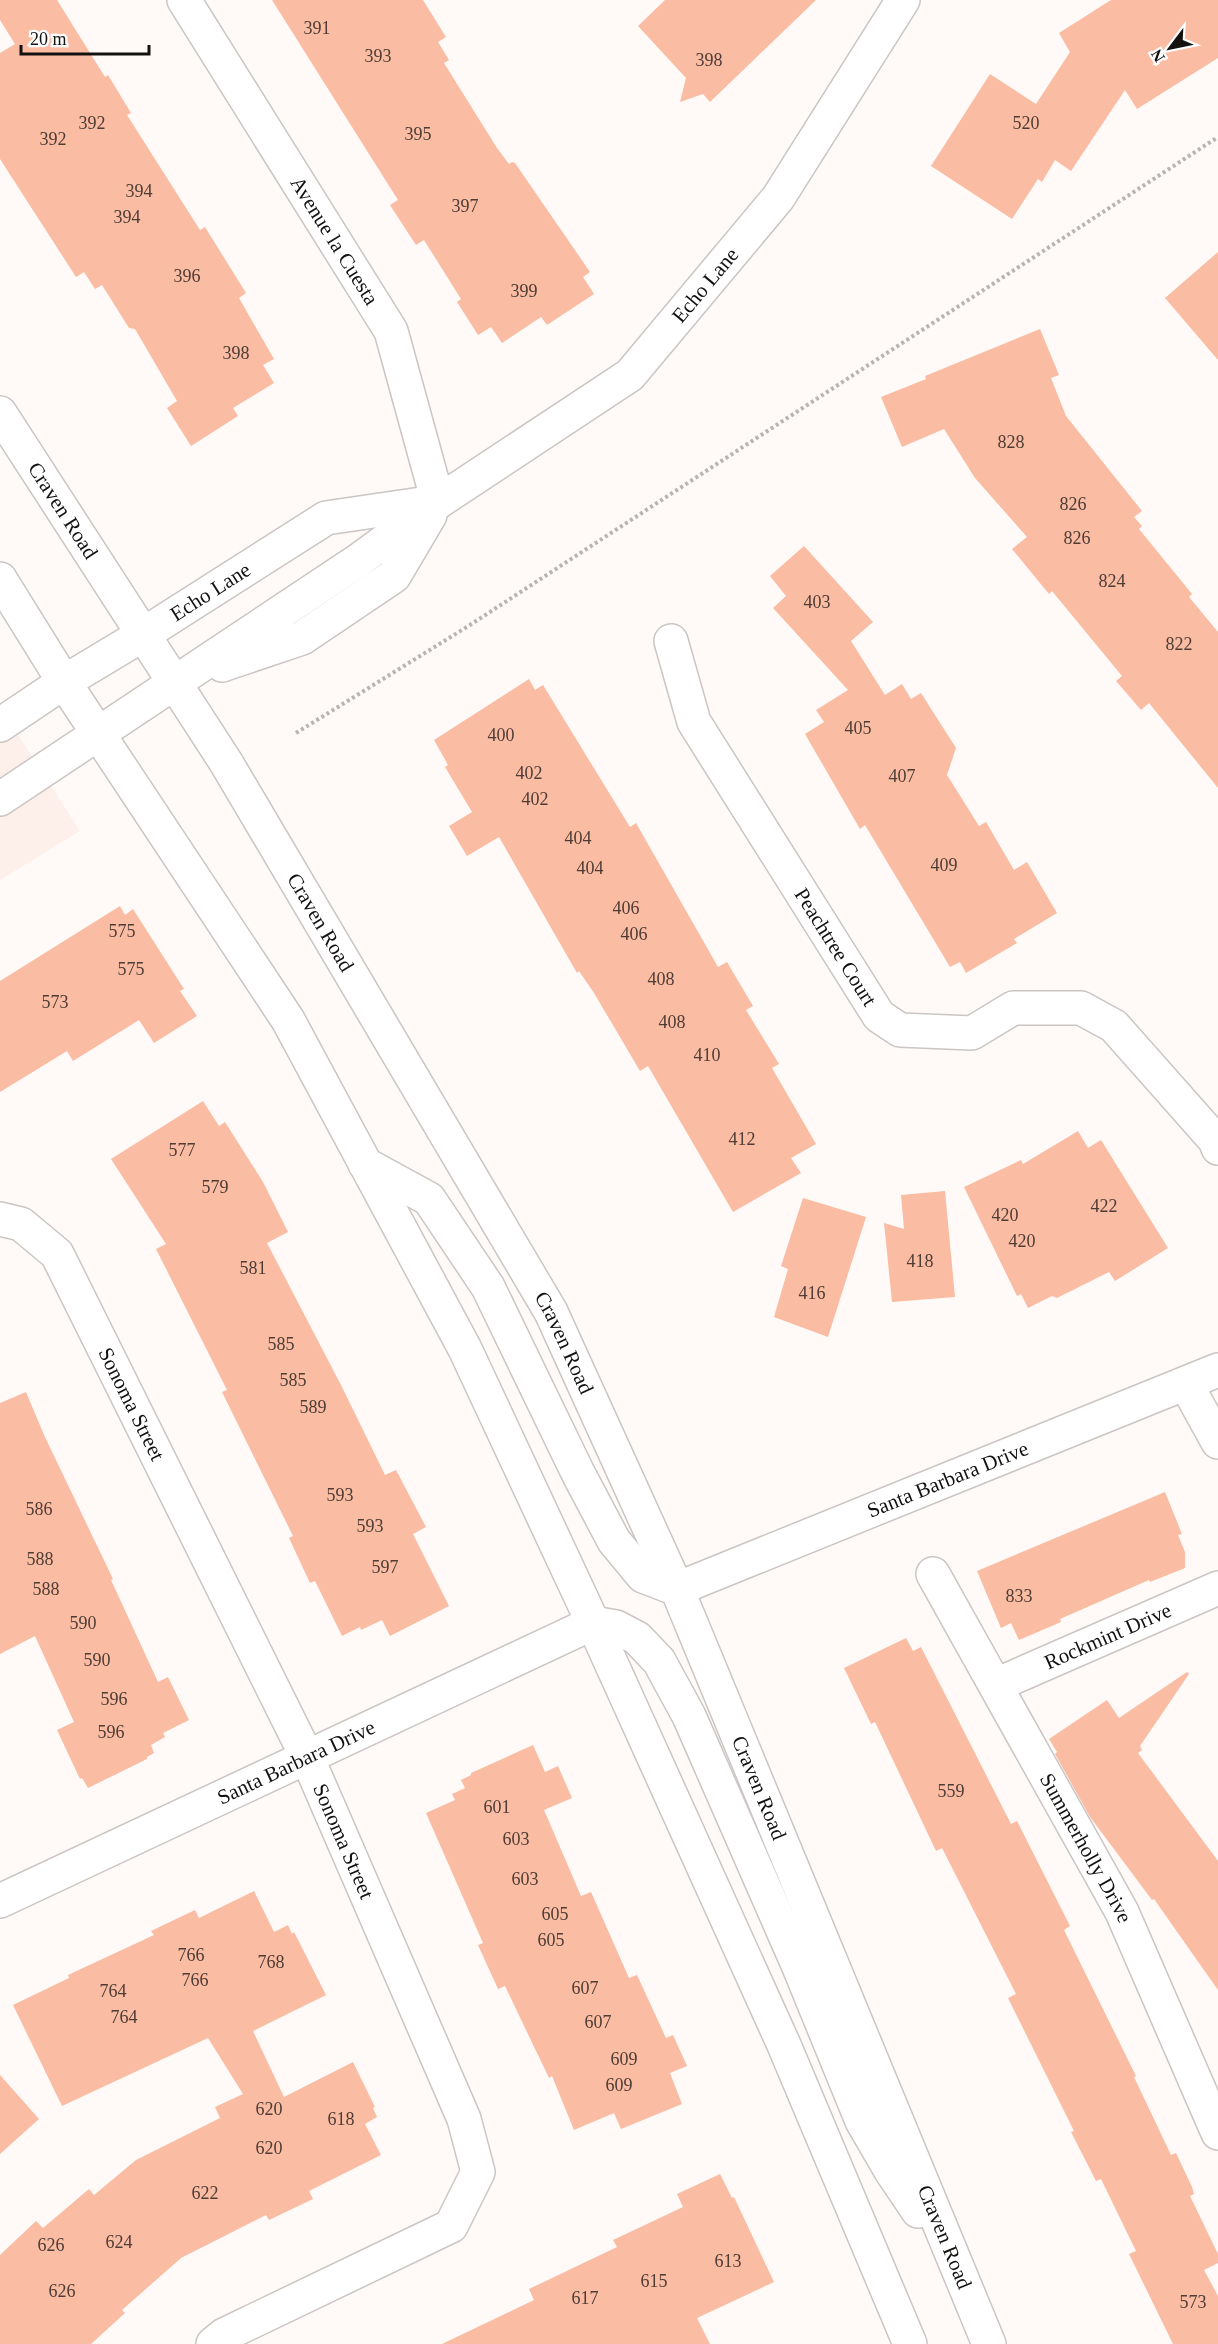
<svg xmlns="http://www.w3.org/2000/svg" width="1218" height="2344" viewBox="0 0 1218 2344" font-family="'Times New Roman',serif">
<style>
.built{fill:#fdefe9}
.building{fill:#fabca2}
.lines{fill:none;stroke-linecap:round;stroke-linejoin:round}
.street-casing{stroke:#cbc5c3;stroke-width:36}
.secondary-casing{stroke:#cbc5c3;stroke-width:36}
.path{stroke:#b8b4b2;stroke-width:4;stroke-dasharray:3 3;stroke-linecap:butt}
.street{stroke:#fff;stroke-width:33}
.secondary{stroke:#fff;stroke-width:33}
.labels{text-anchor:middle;stroke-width:5;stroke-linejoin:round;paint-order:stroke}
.number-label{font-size:18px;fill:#4e3c35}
.street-label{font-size:21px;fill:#141211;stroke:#fff}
</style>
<rect width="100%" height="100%" fill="#fffaf8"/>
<path class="built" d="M0,707L80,831L0,880Z"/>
<path class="building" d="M0,0H57L105,77L108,75L131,113L127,115L200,230L205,227L246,293L239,298L274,359L263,365L274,383L233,408L238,416L191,446L167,408L177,401L135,329L129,328L102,285L95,289L84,272L76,277L0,159V53L15,44L0,20Z
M272,0H423L446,37L438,42L449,60L444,63L497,148L509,164L512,162L515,163L590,272L583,277L594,294L547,325L541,317L502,343L491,327L478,335L457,302L461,299L424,240L416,245L390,205L398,200Z
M665,0H816L710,102L703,94L680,102L686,78L638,26Z
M1111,0H1218V58L1137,109L1125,90L1071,171L1055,160L1042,182L1038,179L1012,219L931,166L990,74L1036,104L1070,52L1059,33Z
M1218,252V360L1165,298Z
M1040,329L1059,375L1051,378L1066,416L1142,511L1134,517L1142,526L1139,529L1192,594L1189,597L1218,632V788L1149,703L1141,710L1116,681L1122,676L1052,591L1049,594L1012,549L1027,537L975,478L944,429L902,447L881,397L926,379L925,376Z
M804,546L873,622L851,641L885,695L902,684L911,699L921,693L956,748L947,775L979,826L986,822L1014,870L1027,862L1057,913L1014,939L1017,943L966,973L960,962L950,967L865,825L860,829L805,734L824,722L816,710L848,690L773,608L786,596L770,576Z
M529,679L535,690L543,685L630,827L636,823L718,967L727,962L753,1006L746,1010L779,1064L772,1068L816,1144L791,1158L801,1173L733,1212L648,1066L640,1071L594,993L579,971L577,973L499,837L467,856L449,826L472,812L445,767L448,765L434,740Z
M120,906L125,915L133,909L184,989L180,991L197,1016L154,1043L139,1020L73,1061L67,1051L0,1092V981Z
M203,1101L219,1126L225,1122L263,1182L288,1232L267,1243L342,1387L385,1475L396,1470L426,1527L413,1534L449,1606L390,1636L382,1620L361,1630L360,1627L342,1636L315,1581L310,1583L289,1538L293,1536L222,1392L227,1390L156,1249L166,1244L111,1159Z
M1078,1131L1088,1148L1101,1140L1168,1248L1115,1281L1109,1272L1057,1298L1052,1296L1028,1308L1021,1294L1017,1296L964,1187L1021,1160L1023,1164Z
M945,1191L955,1297L892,1302L884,1223L904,1229L901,1195Z
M803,1198L866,1217L828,1337L774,1317L788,1269L781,1266Z
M26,1392L44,1435L113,1579L111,1580L158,1682L168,1677L189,1720L163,1733L165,1737L151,1745L154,1753L147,1757V1759L88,1788L82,1778L80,1779L57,1730L74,1722L35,1636L0,1654V1403Z
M1165,1492L1182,1534L1178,1535L1185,1552V1568L1150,1582L1149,1580L1060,1619L1061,1622L1019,1640L1011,1623L1001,1628L977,1571Z
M906,1638L913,1651L921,1647L1011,1824L1017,1821L1070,1926L1064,1930L1136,2076L1134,2077L1171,2155L1176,2153L1192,2187L1194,2194L1190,2196L1218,2254V2263L1204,2270L1218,2296V2344H1173L1129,2254L1136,2251L1101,2179L1096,2181L1071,2132L1074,2131L1008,1998L1016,1994L942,1848L936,1851L875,1722L871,1724L844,1668Z
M1187,1672L1189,1674L1140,1746L1142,1750L1138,1753L1218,1861V1990L1154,1899L1152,1900L1090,1817L1055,1754L1057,1752L1049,1739L1107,1700L1119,1718Z
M533,1745L545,1772L558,1766L572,1798L544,1810L581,1896L591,1892L629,1978L637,1975L666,2038L673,2035L687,2066L670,2073L682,2104L621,2129L614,2113L574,2130L552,2076L549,2078L505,1986L498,1989L478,1945L483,1943L426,1813L455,1800L452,1794L465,1788L461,1780L471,1775V1773Z
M254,1891L274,1932L288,1925L292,1934L294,1932L326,1995L253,2031L284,2097L353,2062L375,2107L373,2108L377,2117L365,2124L381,2155L309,2191L313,2199L269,2220L266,2215L181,2258L122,2310L125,2313L91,2344H0V2255L36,2221L43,2228L89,2189L94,2195L136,2160L220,2118L215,2107L243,2094L208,2038L62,2106L13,2005L69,1978L68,1975L154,1935L151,1931L195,1910L199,1918Z
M0,2075L39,2119L0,2154Z
M720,2174L732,2198L734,2197L774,2282L697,2318L710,2344H442L534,2300L529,2289L617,2247L613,2240L683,2207L677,2194Z"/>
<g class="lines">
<defs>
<g id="street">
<path id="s1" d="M184,0L391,331L438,502L630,375L778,198L903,0"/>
<path id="s2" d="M671,641L694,722L879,1016L900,1030L972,1033L1013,1008H1081L1114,1026L1215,1140L1218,1148"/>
<path id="s3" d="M0,1219L21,1224L57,1254L307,1757L464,2119L478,2172L451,2226L224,2335L213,2344"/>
<path d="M1186,1384L1218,1442"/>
<path id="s4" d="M933,1574L1122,1912L1218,2133"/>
<path id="s5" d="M996,1685L1218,1588"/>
<path id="s6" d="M0,1901L593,1623"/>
</g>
<g id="secondary">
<path id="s7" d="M0,413L227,764L551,1312L677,1589L989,2344"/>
<path d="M0,579L64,682L288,1020L465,1349L593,1623L784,2045L910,2344"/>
<path d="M222,665L302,638L394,576L430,515"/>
<path id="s8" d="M0,725L64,682L144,634L326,518L435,502"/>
<path d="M0,799L359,560L438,502"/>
<path d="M365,1164L429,1199L488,1287L578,1473L614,1541L643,1576L677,1589"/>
<path id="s9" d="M677,1589L1218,1370"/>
<path d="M593,1623L616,1627L637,1638L659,1661L689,1716L799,1967L862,2121L891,2171L918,2211"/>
</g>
</defs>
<use href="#street" class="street-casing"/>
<use href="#secondary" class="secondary-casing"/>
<path class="path" d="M296,733L470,625L1218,137"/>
<use href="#street" class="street"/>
<use href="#secondary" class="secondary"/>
</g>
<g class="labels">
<g class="number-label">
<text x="317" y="34">391</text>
<text x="378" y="62">393</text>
<text x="709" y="66">398</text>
<text x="92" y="129">392</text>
<text x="1026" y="129">520</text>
<text x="418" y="140">395</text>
<text x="53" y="145">392</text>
<text x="139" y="197">394</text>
<text x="465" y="212">397</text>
<text x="127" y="223">394</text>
<text x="187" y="282">396</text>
<text x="524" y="297">399</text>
<text x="236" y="359">398</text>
<text x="1011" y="448">828</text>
<text x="1073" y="510">826</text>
<text x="1077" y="544">826</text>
<text x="1112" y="587">824</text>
<text x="817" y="608">403</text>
<text x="1179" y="650">822</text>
<text x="858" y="734">405</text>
<text x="501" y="741">400</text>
<text x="529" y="779">402</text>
<text x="902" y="782">407</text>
<text x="535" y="805">402</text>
<text x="578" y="844">404</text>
<text x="944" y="871">409</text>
<text x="590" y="874">404</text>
<text x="626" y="914">406</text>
<text x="122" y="937">575</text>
<text x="634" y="940">406</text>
<text x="131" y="975">575</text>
<text x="661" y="985">408</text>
<text x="55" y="1008">573</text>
<text x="672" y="1028">408</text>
<text x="707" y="1061">410</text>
<text x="742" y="1145">412</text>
<text x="182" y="1156">577</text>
<text x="215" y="1193">579</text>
<text x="1104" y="1212">422</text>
<text x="1005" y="1221">420</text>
<text x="1022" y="1247">420</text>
<text x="920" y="1267">418</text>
<text x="253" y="1274">581</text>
<text x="812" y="1299">416</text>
<text x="281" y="1350">585</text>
<text x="293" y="1386">585</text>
<text x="313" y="1413">589</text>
<text x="340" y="1501">593</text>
<text x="39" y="1515">586</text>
<text x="370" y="1532">593</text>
<text x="40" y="1565">588</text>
<text x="385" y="1573">597</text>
<text x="46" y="1595">588</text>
<text x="1019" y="1602">833</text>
<text x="83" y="1629">590</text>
<text x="97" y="1666">590</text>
<text x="114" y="1705">596</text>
<text x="111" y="1738">596</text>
<text x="951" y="1797">559</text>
<text x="497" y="1813">601</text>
<text x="516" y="1845">603</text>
<text x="525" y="1885">603</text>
<text x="555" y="1920">605</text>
<text x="551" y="1946">605</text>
<text x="191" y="1961">766</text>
<text x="271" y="1968">768</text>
<text x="195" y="1986">766</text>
<text x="585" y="1994">607</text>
<text x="113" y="1997">764</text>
<text x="124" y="2023">764</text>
<text x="598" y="2028">607</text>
<text x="624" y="2065">609</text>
<text x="619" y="2091">609</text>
<text x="269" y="2115">620</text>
<text x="341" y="2125">618</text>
<text x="269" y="2154">620</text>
<text x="205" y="2199">622</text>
<text x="119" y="2248">624</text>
<text x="51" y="2251">626</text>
<text x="728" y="2267">613</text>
<text x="654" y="2287">615</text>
<text x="62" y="2297">626</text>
<text x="585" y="2304">617</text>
<text x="1193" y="2308">573</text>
</g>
<g class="street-label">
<text dy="7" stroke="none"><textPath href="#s1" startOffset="284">Avenue la Cuesta</textPath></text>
<text dy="7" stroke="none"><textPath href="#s1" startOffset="915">Echo Lane</textPath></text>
<text dy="7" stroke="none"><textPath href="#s7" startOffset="116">Craven Road</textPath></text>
<text dy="7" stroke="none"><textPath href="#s8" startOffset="249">Echo Lane</textPath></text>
<text dy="7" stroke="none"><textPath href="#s7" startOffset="602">Craven Road</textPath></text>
<text dy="7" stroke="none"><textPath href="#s2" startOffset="350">Peachtree Court</textPath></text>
<text dy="7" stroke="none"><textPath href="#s7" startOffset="1088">Craven Road</textPath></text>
<text dy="7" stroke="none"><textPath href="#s3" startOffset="236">Sonoma Street</textPath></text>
<text dy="7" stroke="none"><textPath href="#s9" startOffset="292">Santa Barbara Drive</textPath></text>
<text dy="7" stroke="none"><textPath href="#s5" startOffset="122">Rockmint Drive</textPath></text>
<text dy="7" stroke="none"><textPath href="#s6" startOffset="327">Santa Barbara Drive</textPath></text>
<text dy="7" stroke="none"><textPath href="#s7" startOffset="1574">Craven Road</textPath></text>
<text dy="7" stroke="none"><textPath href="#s3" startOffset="722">Sonoma Street</textPath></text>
<text dy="7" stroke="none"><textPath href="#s4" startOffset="314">Summerholly Drive</textPath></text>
<text dy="7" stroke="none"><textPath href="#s7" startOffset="2060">Craven Road</textPath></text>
</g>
</g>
<g transform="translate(1170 48) rotate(238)" stroke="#ffffff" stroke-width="4.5" paint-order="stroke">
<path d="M0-4.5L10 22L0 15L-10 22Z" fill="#141211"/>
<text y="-9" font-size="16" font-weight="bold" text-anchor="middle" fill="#141211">N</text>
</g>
<path d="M21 45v9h128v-9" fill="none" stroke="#141211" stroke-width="3"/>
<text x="30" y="45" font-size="18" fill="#141211" stroke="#ffffff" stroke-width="4.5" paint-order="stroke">20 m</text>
</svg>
